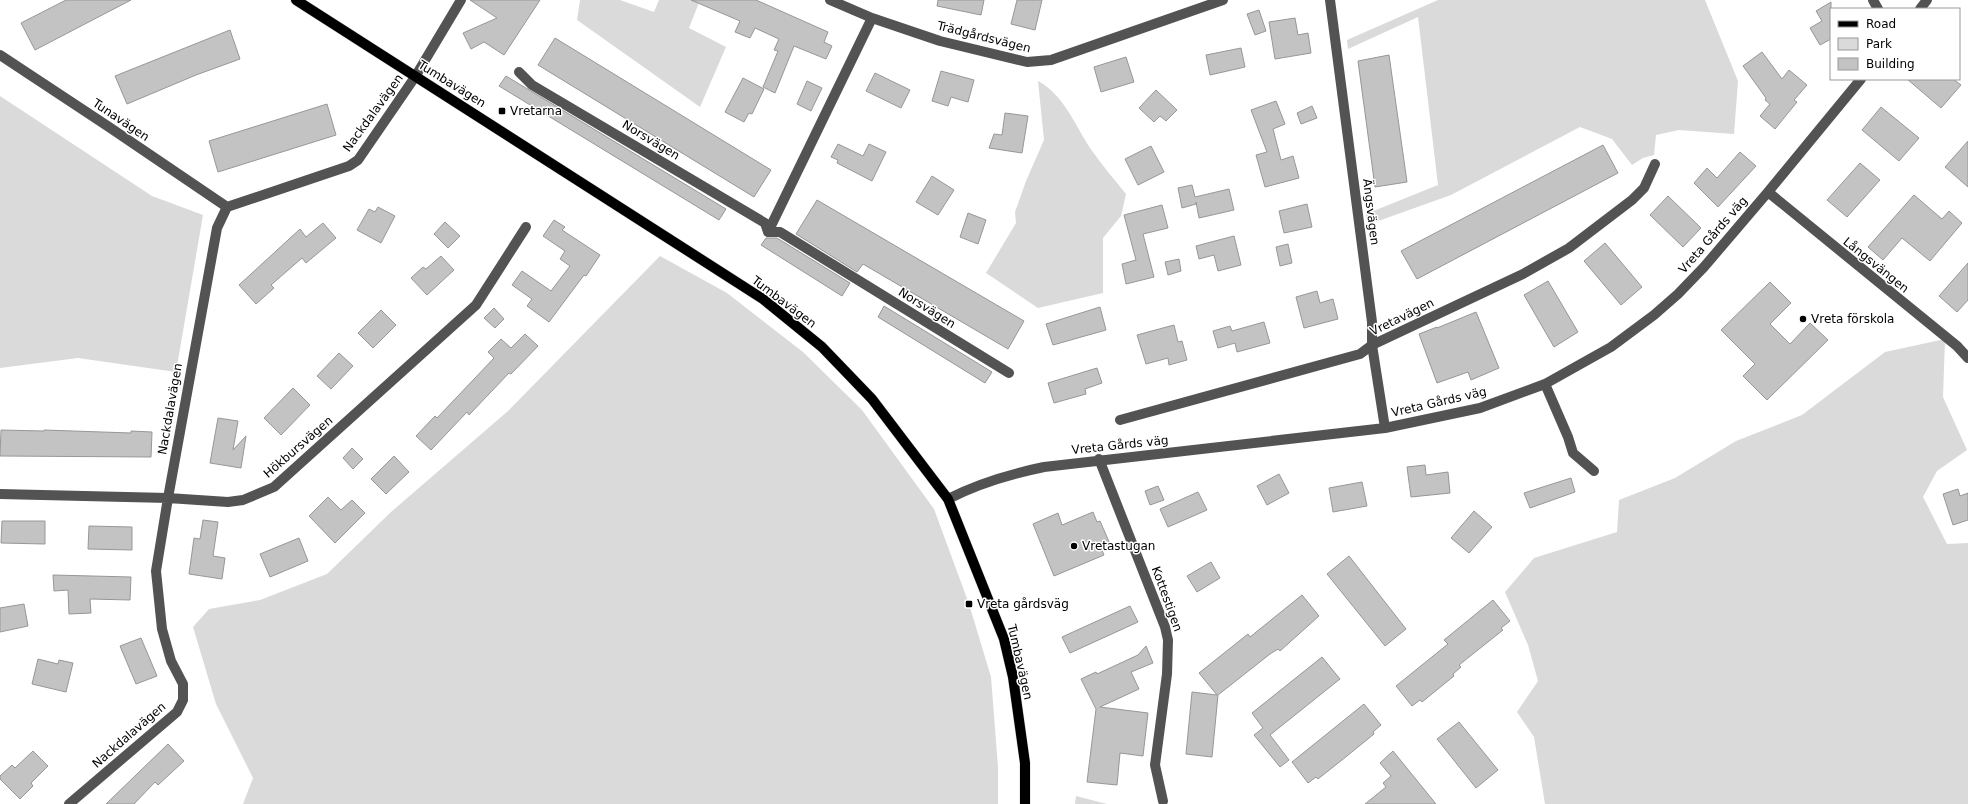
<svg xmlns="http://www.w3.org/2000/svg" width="1968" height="804" viewBox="0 0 1968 804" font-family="'DejaVu Sans',sans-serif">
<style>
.green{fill:#dadada}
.building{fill:#c3c3c3;stroke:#979797}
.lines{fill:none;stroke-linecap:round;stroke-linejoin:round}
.major-casing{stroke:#dbdbdb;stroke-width:11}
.minor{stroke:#535353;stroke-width:10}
.major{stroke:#000;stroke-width:10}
.poi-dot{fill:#000;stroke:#fff;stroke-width:1.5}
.labels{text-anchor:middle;stroke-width:3;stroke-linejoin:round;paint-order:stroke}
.street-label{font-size:12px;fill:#000;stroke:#fff}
.poi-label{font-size:12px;fill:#000;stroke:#fff;text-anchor:start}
</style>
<rect width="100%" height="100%" fill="#fff"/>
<path class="green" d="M580,0H620L654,12L659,0H700L689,28L726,47L700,107L577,20Z
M1438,0H1705L1738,81L1734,134L1679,130L1656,135L1654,155L1643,158L1632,165L1612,139L1580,127L1451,195L1367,225L1366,214L1438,185L1418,17L1348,49L1347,40Z
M1038,81C1064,95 1075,125 1090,148C1101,164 1114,179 1126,194L1121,216L1103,238V293L1038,308L986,273L1016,223L1015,212L1026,181L1044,140Z
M0,96L152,196L203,215L176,372L78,358L0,368Z
M660,256L727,293L803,352L862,410L934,509L969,604L991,677L998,767V804H243L253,778L216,704L193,627L209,609L260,600L327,574L391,512L508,411Z
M1945,339L1943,397L1967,450L1937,471L1923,497L1947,544L1968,543V804H1545L1534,737L1517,712L1538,681L1528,645L1505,592L1534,558L1617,532L1619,500L1675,478L1736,441L1802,415L1885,352Z
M1076,796L1107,804H1075Z"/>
<path class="building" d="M66,0H131L35,50L21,23Z
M470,0H540L504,55L484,42L471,49L463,33L497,18Z
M691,0H756L828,32L824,42L832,46L826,59L794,46L775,93L763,87L778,51L774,50L779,39L755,28L750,38L735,32L740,21Z
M938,0H984L981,15L937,6Z
M1017,0H1042L1035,30L1011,24Z
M1831,2V39L1820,45L1810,28L1822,21L1816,11Z
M1259,10L1266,31L1255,35L1247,14Z
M1295,18L1298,35L1308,33L1311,53L1275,59L1269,22Z
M230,30L240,59L196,75L127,104L115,76Z
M555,38L771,170L754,197L538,65Z
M1241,48L1245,67L1210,75L1206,55Z
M1762,52L1782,79L1789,70L1807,85L1794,100L1797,102L1775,129L1760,116L1770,104L1765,100L1766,98L1743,66Z
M1389,55L1407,182L1375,187L1358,61Z
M1126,57L1134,82L1101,92L1094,67Z
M941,71L974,80L968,102L951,97L948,106L932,101Z
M875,73L910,90L901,108L866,91Z
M506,76L726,209L719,220L499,86Z
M743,78L764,89L752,114L749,113L744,122L725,112Z
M1907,79H1953L1961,85L1941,108Z
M807,81L822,88L811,111L797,104Z
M1156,90L1177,110L1166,121L1160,116L1154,122L1139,108Z
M1276,101L1285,124L1273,129L1281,160L1293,156L1299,178L1265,187L1256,155L1267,152L1251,110Z
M327,104L336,135L218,172L209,141Z
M1312,106L1317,118L1301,124L1297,113Z
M1881,107L1919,138L1899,161L1862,130Z
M1005,113L1028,116L1022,153L989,148L994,134L1002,135Z
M1968,141V187L1945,167Z
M838,144L863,156L869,144L886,152L872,181L837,163L838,160L831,157Z
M1603,145L1618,173L1417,279L1401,251Z
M1151,146L1164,172L1138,185L1125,159Z
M1740,152L1756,166L1718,207L1694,183L1707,168L1717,178Z
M1860,163L1880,180L1847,217L1827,200Z
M932,176L954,190L938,215L916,202Z
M1192,185L1195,197L1229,189L1234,210L1199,218L1196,202V204L1182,208L1178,188Z
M1914,195L1942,219L1949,211L1962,223L1930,261L1902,238L1883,260L1868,247Z
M1668,196L1701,228L1683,247L1650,215Z
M817,200L1024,321L1008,349L863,264L857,272L796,234Z
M1307,204L1312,227L1284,233L1279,211Z
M1162,205L1168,228L1143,234L1154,277L1126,284L1122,264L1136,260L1124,215Z
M378,207L395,216L381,243L357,230L369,209L375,212Z
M968,213L986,220L978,244L960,237Z
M554,220L565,227L562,230L600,255L586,276L584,275L549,322L527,306L532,299L512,285L522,271L551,291L570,266L560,259L565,251L543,236Z
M445,222L460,236L448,248L434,234Z
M323,223L336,238L306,263L302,258L271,285L274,288L256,304L239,285L300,229L306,237Z
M1234,236L1241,265L1218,271L1214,255L1199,259L1196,246Z
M766,238H777L850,283L842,296L761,245Z
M1605,243L1642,287L1621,305L1584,261Z
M1288,244L1292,263L1280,266L1276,247Z
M441,256L454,270L427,295L411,278L423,267L426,269Z
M1179,259L1181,271L1168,275L1165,262Z
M1968,263V300L1957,312L1939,296Z
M1548,281L1578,332L1554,347L1524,295Z
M1770,282L1791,303L1770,324L1790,344L1810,323L1828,340L1767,400L1743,376L1755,364L1721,330Z
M1317,291L1320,303L1333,299L1338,319L1304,328L1296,297Z
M884,306L992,372L985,383L878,317Z
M1100,307L1106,330L1053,345L1046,324Z
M494,308L504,319L495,328L484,318Z
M381,310L396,325L373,348L358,333Z
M1476,312L1499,368L1471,380L1468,372L1437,383L1419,334L1437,327V328Z
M1264,322L1270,343L1237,352L1235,343L1218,348L1213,331L1230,326L1232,331Z
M1174,325L1178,342L1182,341L1187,360L1169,365L1168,358L1146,364L1137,335Z
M525,334L538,346L511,374L509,373L469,415L467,412L431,450L416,436L435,416L437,418L494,358L488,352L501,339L511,348Z
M339,353L353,366L331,389L317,376Z
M1097,368L1102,383L1085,389L1086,394L1054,403L1048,383Z
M293,388L310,405L281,435L264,418Z
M218,418L238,421L233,450L246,436L241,468L210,463Z
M1,430L44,431V430L131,433V431L152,432L151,457L0,456Z
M352,448L363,459L353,469L343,458Z
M394,456L409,472L386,494L371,479Z
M1425,465L1426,475L1448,472L1450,493L1411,497L1407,467Z
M1279,474L1289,493L1267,505L1257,486Z
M1571,478L1575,492L1530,508L1524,493Z
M1362,482L1367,506L1333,512L1329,488Z
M1158,486L1164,500L1150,505L1145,491Z
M1958,489L1960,496L1968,493V520L1953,525L1943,494Z
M1198,492L1207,510L1168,527L1160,509Z
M328,497L341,510L352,500L365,513L335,543L309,516Z
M1474,511L1492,527L1469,553L1451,538Z
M1093,512L1097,522L1100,521L1110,544L1101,548L1104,555L1054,576L1033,524L1058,513L1062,525Z
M203,520L218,522L213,556L225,558L222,579L189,574L194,538L200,539Z
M2,521H45V544L1,543Z
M89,526L132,527V550L88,549Z
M299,538L308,561L270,577L260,554Z
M1349,556L1406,629L1385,646L1327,574Z
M1211,562L1220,578L1197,592L1187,576Z
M53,575L131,577L130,600L90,599L91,613L69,614L68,590L54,591Z
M1302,595L1319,616L1280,651L1278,649L1270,654L1218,695L1212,757L1186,754L1192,692L1217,695L1199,673L1248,634L1250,637Z
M1493,600L1510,621L1501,628L1503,630L1459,665L1461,667L1453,674L1454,676L1422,702L1420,700L1412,706L1396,686L1448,644L1444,640Z
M24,604L28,626L0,632V608Z
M1130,606L1138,622L1070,653L1062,637Z
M141,638L157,676L136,684L120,646Z
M1146,646L1153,663L1131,672L1139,689L1100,707L1148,713L1143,756L1120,753L1117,785L1087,782L1096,709L1081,679L1096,672L1097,674L1138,655Z
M1322,657L1340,679L1270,735L1289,760L1280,767L1254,735L1263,728L1252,713Z
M38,659L58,664L59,660L73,663L66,692L32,684Z
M1364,704L1381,725L1373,732L1374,734L1342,760L1318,779L1316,777L1308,783L1292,762Z
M1459,722L1498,770L1476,788L1437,739Z
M168,744L184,761L158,785L155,782L134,804H106Z
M33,751L48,766L31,783L33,786L20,799L0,779V776L12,765L15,768Z
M1393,751L1436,804H1365L1386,787L1383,783L1391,776L1380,763Z"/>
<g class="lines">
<defs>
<path id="major" d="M296,0L763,299L822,347L872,399L948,499L1004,639L1013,677L1025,763V804"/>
</defs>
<use href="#major" class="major-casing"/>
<path class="minor" d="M830,0L872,18L940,41L1027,62L1051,60L1223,0
M1330,0L1372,322V345L1385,428
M1873,0L1878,9
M1920,9L1927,0
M0,55L109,127L227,207
M519,72L532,85L765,223L768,232H780L1009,373
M1768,192L1957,346L1968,358
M768,232L872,18
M1545,384L1568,437L1573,453L1594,471
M1120,420L1360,354L1372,345L1523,274L1569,248L1632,200L1644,188L1655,164
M1099,459L1165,627L1168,640L1167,674L1155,765L1163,801
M0,494L168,498L228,502L243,500L274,487L476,305L526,227
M948,499C979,483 1010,474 1044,467L1385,428L1480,408L1545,384L1611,347L1654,315L1678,294L1704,267L1768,192L1861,79
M69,804L177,712L183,700V684L171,661L162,629L156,571L168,498L217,228L227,207L349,166L358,160L415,77L461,0"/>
<use href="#major" class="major"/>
</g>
<g class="poi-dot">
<rect x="498" y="107" width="8" height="8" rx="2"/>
<circle cx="1803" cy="319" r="4"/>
<circle cx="1074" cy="546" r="4"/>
<rect x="965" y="600" width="8" height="8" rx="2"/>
</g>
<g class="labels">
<g class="street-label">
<text transform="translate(984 37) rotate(14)" y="4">Trädgårdsvägen</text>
<text transform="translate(452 84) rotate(32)" y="4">Tumbavägen</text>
<text transform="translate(373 113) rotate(-54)" y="4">Nackdalavägen</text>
<text transform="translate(121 120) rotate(34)" y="4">Tunavägen</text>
<text transform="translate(651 140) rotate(31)" y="4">Norsvägen</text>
<text transform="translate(1371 212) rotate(83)" y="4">Ängsvägen</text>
<text transform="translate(1713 235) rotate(-49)" y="4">Vreta Gårds väg</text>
<text transform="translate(1876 265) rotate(39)" y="4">Långsvängen</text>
<text transform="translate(784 302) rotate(37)" y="4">Tumbavägen</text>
<text transform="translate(927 308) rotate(32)" y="4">Norsvägen</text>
<text transform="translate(1402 317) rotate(-26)" y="4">Vretavägen</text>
<text transform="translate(1439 402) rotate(-13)" y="4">Vreta Gårds väg</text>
<text transform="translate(170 409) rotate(-80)" y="4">Nackdalavägen</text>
<text transform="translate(1120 445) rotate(-6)" y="4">Vreta Gårds väg</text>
<text transform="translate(298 447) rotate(-41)" y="4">Hökbursvägen</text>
<text transform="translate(1167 599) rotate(70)" y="4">Kottestigen</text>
<text transform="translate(1020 662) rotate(77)" y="4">Tumbavägen</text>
<text transform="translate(129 735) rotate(-41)" y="4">Nackdalavägen</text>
</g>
<g class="poi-label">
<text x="510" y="115">Vretarna</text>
<text x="1811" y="323">Vreta förskola</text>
<text x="1082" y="550">Vretastugan</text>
<text x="977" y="608">Vreta gårdsväg</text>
</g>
</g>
<rect x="1830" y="8" width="130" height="72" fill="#ffffff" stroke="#999999"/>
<rect x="1838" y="21" width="20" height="6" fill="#000000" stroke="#999999"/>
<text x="1866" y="28" font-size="12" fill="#000000">Road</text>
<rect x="1838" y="38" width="20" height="12" fill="#dadada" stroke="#999999"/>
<text x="1866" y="48" font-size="12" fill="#000000">Park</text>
<rect x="1838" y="58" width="20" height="12" fill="#c3c3c3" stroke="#999999"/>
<text x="1866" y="68" font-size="12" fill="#000000">Building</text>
</svg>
